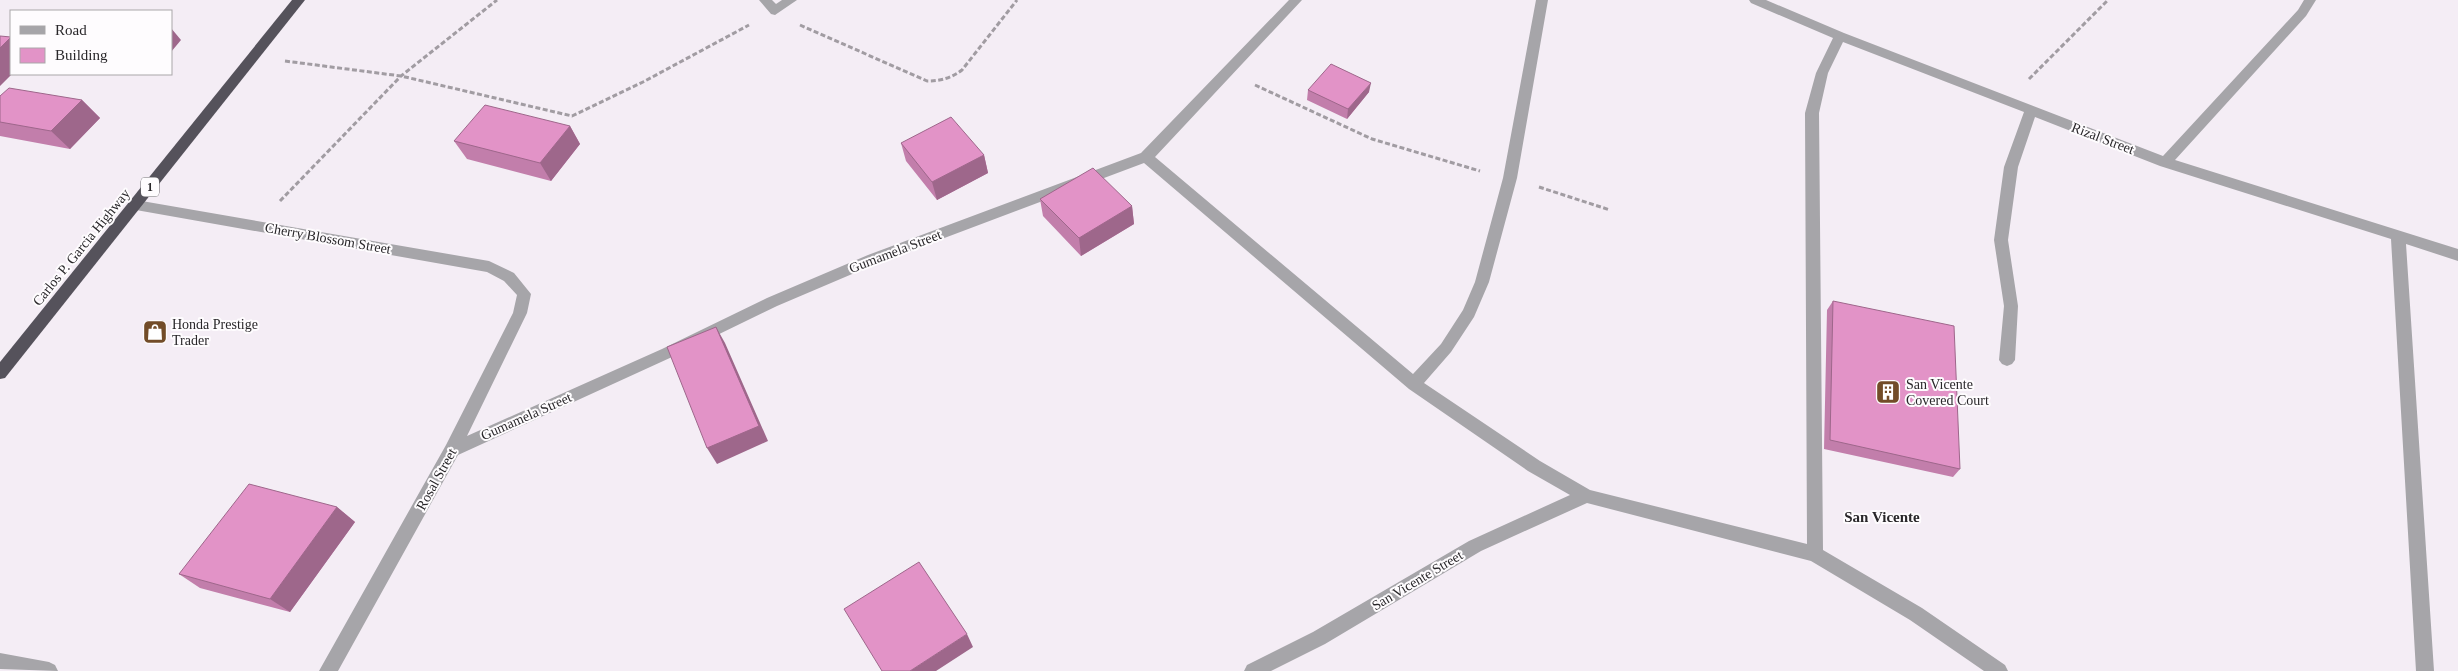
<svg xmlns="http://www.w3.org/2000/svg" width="2458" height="671" viewBox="0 0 2458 671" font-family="Georgia,serif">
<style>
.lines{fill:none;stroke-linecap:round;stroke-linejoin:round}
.path{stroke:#a19ca2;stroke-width:3;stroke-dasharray:5 2.5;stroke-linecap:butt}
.lane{fill:#a6a5a9;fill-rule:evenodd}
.street{fill:#a6a5a9;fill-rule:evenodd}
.highway{fill:#55525b;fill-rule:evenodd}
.wall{fill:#c27eab}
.shaded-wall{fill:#9e678b}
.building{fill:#e293c7;stroke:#9e678b}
.labels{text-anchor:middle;stroke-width:4;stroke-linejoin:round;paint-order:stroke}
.shield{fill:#fefcfe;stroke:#69676a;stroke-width:1}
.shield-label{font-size:12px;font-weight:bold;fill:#29272a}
.street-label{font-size:14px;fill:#29272a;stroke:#fefcfe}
.poi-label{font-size:14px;fill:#29272a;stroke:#fefcfe;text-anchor:start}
.neighbourhood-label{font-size:15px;font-weight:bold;fill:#29272a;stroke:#fefcfe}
</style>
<rect width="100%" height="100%" fill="#f4edf5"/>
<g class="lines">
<path class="path" d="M800,25L927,81C941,81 951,78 962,70L1017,0
M285,61L401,76L572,116L643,82L749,25
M2029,79L2108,0
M1255,85L1372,139L1480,171
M1539,187L1610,210
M280,201L401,76L497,0"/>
<path class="lane" d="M759,0H772L776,4L782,0H797L775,15L771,14Z"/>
<path class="street" d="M1289,0H1302L1155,157L1413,374L1441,344L1463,310L1475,282L1503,178L1536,0H1548L1517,178L1489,282L1474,317L1451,352L1424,383L1540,461L1590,490L1807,544L1805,113L1816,73L1833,38L1751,3L1749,0H1766L1844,33L2163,156L2298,10L2304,0H2316L2306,16L2175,160L2458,249V261L2406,244L2434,671H2416L2391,239L2160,166L2035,117L2018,167L2008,240L2018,306L2015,360L2012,364L2007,366L2002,364L1999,360L2004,306L1994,240L2004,167L2024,112L1843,42L1828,73L1819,113L1823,550L1922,608L2005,665L2008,671H1984L1910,620L1811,561L1587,503L1481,551L1325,644L1271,671H1244L1247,665L1313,632L1469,541L1570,495L1528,471L1409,389L1144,163L878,263L777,306L672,357L458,455L338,671H319L446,445L513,313L517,295L504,281L487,272L136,210L131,209L129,205L131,201L136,200L489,261L514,273L531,294L527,313L467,436L662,349L767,298L868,255L1141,153Z
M0,653L49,662L55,665L58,671L0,669Z"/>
<path class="highway" d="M292,0H305L5,378L0,379V362Z"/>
</g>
<path class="wall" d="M1308,90L1369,92L1347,119L1307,100Z
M0,96L82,100L100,118L70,149L0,136Z
M570,126L580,144L551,181L467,159L454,141Z
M901,143L984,155L988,173L937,200L906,161Z
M1040,199L1132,206L1134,224L1081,256L1043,216Z
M1833,301L1960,469L1953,477L1824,449L1827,310Z
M337,507L355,522L290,612L200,588L179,574Z"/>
<path class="shaded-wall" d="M171,28L181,40L171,52Z
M11,37L12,74L0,86V48Z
M1371,83L1369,92L1347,119L1348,109Z
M82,100L100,118L70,149L51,131Z
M570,126L580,144L551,181L540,163Z
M984,155L988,173L937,200L932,182Z
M1132,206L1134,224L1081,256L1079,238Z
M716,327L725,343L768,441L717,464L707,448Z
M337,507L355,522L290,612L270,599Z
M967,634L973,647L936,671H910Z"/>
<path class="building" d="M0,36L11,37L0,48Z
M1331,64L1371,83L1348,109L1308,90Z
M9,88L82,100L51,131L0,122V96Z
M485,105L570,126L540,163L454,141Z
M951,117L984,155L932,182L901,143Z
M1093,168L1132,206L1079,238L1040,199Z
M1833,301L1954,326L1960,469L1830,440Z
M716,327L759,426L707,448L667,347Z
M249,484L337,507L270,599L179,574Z
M919,562L967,634L910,671H882L844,609Z"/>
<defs>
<symbol id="shop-square" viewBox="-11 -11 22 22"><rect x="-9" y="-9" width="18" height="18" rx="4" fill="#724c28" stroke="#fefcfe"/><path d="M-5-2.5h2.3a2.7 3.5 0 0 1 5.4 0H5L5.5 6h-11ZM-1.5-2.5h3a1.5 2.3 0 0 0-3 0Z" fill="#fff"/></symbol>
<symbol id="building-square" viewBox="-11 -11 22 22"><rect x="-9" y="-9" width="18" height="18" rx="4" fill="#724c28" stroke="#fefcfe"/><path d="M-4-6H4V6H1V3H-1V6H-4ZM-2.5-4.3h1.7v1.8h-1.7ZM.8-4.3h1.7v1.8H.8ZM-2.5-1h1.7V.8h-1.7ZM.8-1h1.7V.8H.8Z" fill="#fff"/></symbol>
</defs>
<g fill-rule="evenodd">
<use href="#shop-square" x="141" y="318" width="28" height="28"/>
<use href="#building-square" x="1874" y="378" width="28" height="28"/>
</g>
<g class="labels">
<rect class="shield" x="141" y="177.5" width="18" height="19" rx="4"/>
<g class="shield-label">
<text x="150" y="191">1</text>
</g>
<g class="street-label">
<text transform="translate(2103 138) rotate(21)" y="5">Rizal Street</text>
<text transform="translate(328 238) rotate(10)" y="5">Cherry Blossom Street</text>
<text transform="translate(81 247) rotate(-51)" y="5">Carlos P. Garcia Highway</text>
<text transform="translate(895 251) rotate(-21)" y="5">Gumamela Street</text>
<text transform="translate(526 416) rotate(-24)" y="5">Gumamela Street</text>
<text transform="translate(436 479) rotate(-61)" y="5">Rosal Street</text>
<text transform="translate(1417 580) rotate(-31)" y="5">San Vicente Street</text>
</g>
<g class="poi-label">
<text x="172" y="329">Honda Prestige<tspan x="172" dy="16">Trader</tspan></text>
<text x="1906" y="389">San Vicente<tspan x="1906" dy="16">Covered Court</tspan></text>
</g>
<g class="neighbourhood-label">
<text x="1882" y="522">San Vicente</text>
</g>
</g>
<rect x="10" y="10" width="162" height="65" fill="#fefcfe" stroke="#a9a7a9"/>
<rect x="20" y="26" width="25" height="8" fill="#a6a5a9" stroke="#a9a7a9"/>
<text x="55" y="35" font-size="15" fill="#29272a">Road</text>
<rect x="20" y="48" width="25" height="15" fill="#e293c7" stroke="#a9a7a9"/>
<text x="55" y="60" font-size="15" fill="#29272a">Building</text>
</svg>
